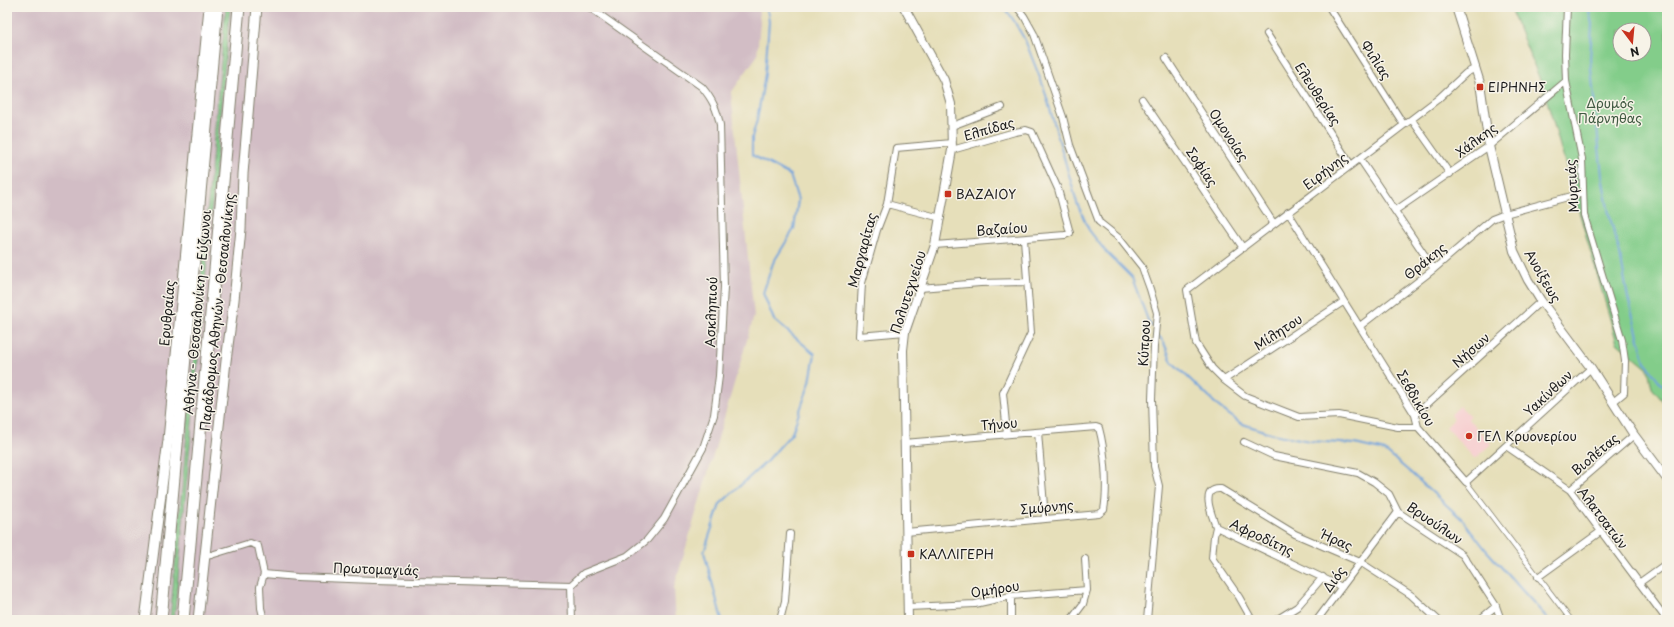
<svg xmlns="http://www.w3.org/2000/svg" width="1674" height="627" viewBox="0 0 1674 627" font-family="'Playpen Sans',sans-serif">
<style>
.built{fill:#f7cfd0}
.industrial{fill:#d2bdc5}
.green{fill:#83cd8a;stroke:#507453;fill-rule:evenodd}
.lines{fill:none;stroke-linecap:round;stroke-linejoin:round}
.stream{stroke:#71a3dc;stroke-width:2}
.pedestrian-casing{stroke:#817e6b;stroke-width:6}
.minor-casing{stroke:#817e6b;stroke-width:8}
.tertiary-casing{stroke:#817e6b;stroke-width:10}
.secondary-casing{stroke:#817e6b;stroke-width:11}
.motorway-casing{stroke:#817e6b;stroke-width:13}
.pedestrian{stroke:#fff;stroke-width:4.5}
.minor{stroke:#fff;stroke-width:6}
.tertiary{stroke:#fff;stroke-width:8}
.secondary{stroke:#fff;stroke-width:9}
.motorway{stroke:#fff;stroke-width:11}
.poi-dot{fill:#c8321e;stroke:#f7f3e8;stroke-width:1.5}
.labels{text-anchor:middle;stroke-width:3;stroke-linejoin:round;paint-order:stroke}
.street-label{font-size:13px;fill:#1c1c1c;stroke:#f7f3e8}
.poi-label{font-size:13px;fill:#1c1c1c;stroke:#f7f3e8;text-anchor:start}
.park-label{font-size:13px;fill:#405a42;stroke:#f7f3e8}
</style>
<rect width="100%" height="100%" fill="#f7f3e8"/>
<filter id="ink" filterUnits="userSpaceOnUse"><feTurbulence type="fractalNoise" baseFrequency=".025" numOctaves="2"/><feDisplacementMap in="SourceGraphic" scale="8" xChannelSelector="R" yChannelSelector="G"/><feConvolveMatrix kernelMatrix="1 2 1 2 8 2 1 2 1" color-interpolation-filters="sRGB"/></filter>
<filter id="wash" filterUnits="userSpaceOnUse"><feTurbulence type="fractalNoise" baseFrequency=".012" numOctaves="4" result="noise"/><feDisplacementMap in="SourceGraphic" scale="16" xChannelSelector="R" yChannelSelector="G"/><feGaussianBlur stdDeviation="0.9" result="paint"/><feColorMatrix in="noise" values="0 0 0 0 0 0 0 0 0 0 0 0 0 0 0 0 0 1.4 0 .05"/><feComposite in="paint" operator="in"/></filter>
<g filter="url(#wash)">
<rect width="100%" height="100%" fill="#e6dfba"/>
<path class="built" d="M1460,406L1470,416L1468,419L1491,444L1475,459L1446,427L1454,419L1450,415Z"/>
<path class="industrial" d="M7,7H758L760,22L757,56L731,93L754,316L674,588L676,620H7Z"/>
<path class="green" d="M226,7H230L174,620H170Z
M1510,7H1667V406L1652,388L1648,369L1617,343L1543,87ZM1620,30H1644V54H1620Z"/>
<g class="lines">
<path class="stream" d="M1002,7L1011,16L1025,40L1044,88L1077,203L1089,230L1106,252L1132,278L1149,323L1152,326
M1588,7L1592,24L1590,59L1602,176L1609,214L1620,254L1628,298L1645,362L1662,385L1667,388
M1159,336L1164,343L1172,362L1219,407L1240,423L1273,434L1310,441L1355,444L1385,451L1411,473L1463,520L1486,550L1549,620
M722,620L704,552L720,504L766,462L792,433L810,382L815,354L774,320L763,293L773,263L794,229L798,200L790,175L752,155V137L757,120L765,74L769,22L767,7"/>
</g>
</g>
<g filter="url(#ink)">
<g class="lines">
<defs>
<path id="pedestrian" d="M1466,482L1571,620"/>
<path id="minor" d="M1017,7L1024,16L1034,34L1063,117L1070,145L1099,222L1119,238L1142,267L1150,289L1157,313L1154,346L1152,399L1154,466L1159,486L1147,620
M1329,7L1404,125
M1567,7L1565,54L1566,81L1582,159L1584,215L1622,340L1625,361L1624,393L1613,402
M1267,34L1351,165
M1166,58L1274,224
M1142,99L1243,248
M1412,120L1450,174
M952,126L1002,107
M1360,159L1434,269
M887,204L941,218
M1396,210L1489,146L1566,81
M1288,212L1415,415L1418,427L1466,482L1591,368
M935,245L1065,235L1070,233L1058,189L1032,132L1026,130L1015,132L952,150
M920,288L980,283L1027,282
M1360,326L1434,269L1492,219L1505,214L1583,193
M905,332L859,336L862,283L877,230L887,204L896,148L952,143
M1224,380L1343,302
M1415,415L1541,301
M1418,427H1398L1339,415L1299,417L1245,396L1224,380L1212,368L1196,343L1187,290L1438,99L1466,73L1476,68
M1038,432L1045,518
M1007,434L1003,393L1031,333L1024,239
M1244,442L1274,456L1358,473L1374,482L1389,494L1398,512L1463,555L1496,606L1501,620
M904,443L1096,427L1099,428C1105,450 1108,487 1104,510L1099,514L906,532
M1506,446L1570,490L1667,620
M1570,490L1634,435
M1216,527L1214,536L1212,558L1239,597L1252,620
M205,556L211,555L250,543L258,546L264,574L260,587L261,608L264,620
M264,574L297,577L374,580L571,585
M1538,577L1600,532
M1639,583L1667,563
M1342,587L1216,527C1213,517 1198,487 1221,489L1295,534L1360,562L1411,595L1438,620
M1011,596V620
M908,607L975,604L1011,596L1087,590
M572,620L571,585L584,573L627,556L647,540L664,519L703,448L714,415L719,376L724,287L720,125C717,109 712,99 702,87L589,7
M780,620L785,601L790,534
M1071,620L1083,604L1087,590L1085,559
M1276,620L1297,607L1323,577
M1317,620L1398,512
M1479,620L1496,606"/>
<path id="tertiary" d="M904,7L944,80L951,104L952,150L935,245L905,332L903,350L908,620
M1456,7L1480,83L1489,146L1514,251L1528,280L1541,301L1591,368L1634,435L1667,479"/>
<path id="secondary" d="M145,620L168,440L209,7
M198,620L226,361L234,300L241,229L243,174L257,7"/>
<path id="motorway" d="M161,620L217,7
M183,620L239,7"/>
</defs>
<use href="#pedestrian" class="pedestrian-casing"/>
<use href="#minor" class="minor-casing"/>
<use href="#tertiary" class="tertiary-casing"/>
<use href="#secondary" class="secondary-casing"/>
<use href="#motorway" class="motorway-casing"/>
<use href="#pedestrian" class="pedestrian"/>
<use href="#minor" class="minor"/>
<use href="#tertiary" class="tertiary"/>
<use href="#secondary" class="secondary"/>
<use href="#motorway" class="motorway"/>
</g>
</g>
<g class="poi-dot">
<rect x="1476" y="83" width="8" height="8" rx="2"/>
<rect x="944" y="190" width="8" height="8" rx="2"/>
<circle cx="1469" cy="436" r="4"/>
<rect x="907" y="550" width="8" height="8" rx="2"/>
</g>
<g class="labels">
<g class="street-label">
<text transform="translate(1376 60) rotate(57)" y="5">Φιλίας</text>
<text transform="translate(1318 94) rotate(57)" y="5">Ελευθερίας</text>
<text transform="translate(989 129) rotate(-16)" y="5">Ελπίδας</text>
<text transform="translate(1229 135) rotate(57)" y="5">Ομονοίας</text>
<text transform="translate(1476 140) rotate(-37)" y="5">Χάλκης</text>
<text transform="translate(1202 167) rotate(56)" y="5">Σοφίας</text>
<text transform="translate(1325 171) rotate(-37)" y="5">Ειρήνης</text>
<text transform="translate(1572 186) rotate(-94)" y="5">Μυρτιάς</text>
<text transform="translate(1002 229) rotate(-4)" y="5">Βαζαίου</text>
<text transform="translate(862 250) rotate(-75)" y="5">Μαργαρίτας</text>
<text transform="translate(1425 261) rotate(-39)" y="5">Θράκης</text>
<text transform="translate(1543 276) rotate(60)" y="5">Ανοίξεως</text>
<text transform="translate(908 292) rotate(-72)" y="5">Πολυτεχνείου</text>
<text transform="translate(197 312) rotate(-85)" y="5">Αθήνα - Θεσσαλονίκη - Εύζωνοι</text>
<text transform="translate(217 312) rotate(-84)" y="5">Παράδρομος Αθηνών - Θεσσαλονίκης</text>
<text transform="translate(711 312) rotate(-88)" y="5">Ασκληπιού</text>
<text transform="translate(167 313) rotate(-85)" y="5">Ερυθραίας</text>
<text transform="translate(1278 332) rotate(-33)" y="5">Μίλητου</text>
<text transform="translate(1144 343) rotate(-87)" y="5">Κύπρου</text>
<text transform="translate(1471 350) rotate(-42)" y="5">Νήσων</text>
<text transform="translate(1548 393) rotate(-43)" y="5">Υακίνθων</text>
<text transform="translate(1416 398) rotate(60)" y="5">Σεβδικίου</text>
<text transform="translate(999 424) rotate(-5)" y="5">Τήνου</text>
<text transform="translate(1595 454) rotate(-40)" y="5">Βιολέτας</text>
<text transform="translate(1047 507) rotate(-5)" y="5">Σμύρνης</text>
<text transform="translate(1603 518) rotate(53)" y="5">Αλατσατών</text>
<text transform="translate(1435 523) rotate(34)" y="5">Βρυούλων</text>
<text transform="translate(1262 537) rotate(25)" y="5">Αφροδίτης</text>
<text transform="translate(1337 540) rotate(24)" y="5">Ήρας</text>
<text transform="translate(376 569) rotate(2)" y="5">Πρωτομαγιάς</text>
<text transform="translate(1334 579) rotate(-54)" y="5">Διός</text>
<text transform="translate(995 589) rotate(-9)" y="5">Ομήρου</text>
</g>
<g class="poi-label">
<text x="1488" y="92">ΕΙΡΗΝΗΣ</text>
<text x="956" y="199">ΒΑΖΑΙΟΥ</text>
<text x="1477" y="441">ΓΕΛ Κρυονερίου</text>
<text x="919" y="559">ΚΑΛΛΙΓΕΡΗ</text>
</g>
<g class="park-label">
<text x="1610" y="108">Δρυμός<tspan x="1610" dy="15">Πάρνηθας</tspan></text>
</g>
</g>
<rect width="1674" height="627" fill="none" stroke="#f7f3e8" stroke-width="24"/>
<g transform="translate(1632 42) rotate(164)"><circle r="19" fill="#f7f3e8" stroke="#9f9d96"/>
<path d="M0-3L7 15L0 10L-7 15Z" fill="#c8321e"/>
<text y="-6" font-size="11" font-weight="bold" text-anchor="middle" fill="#1c1c1c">N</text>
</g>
</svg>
